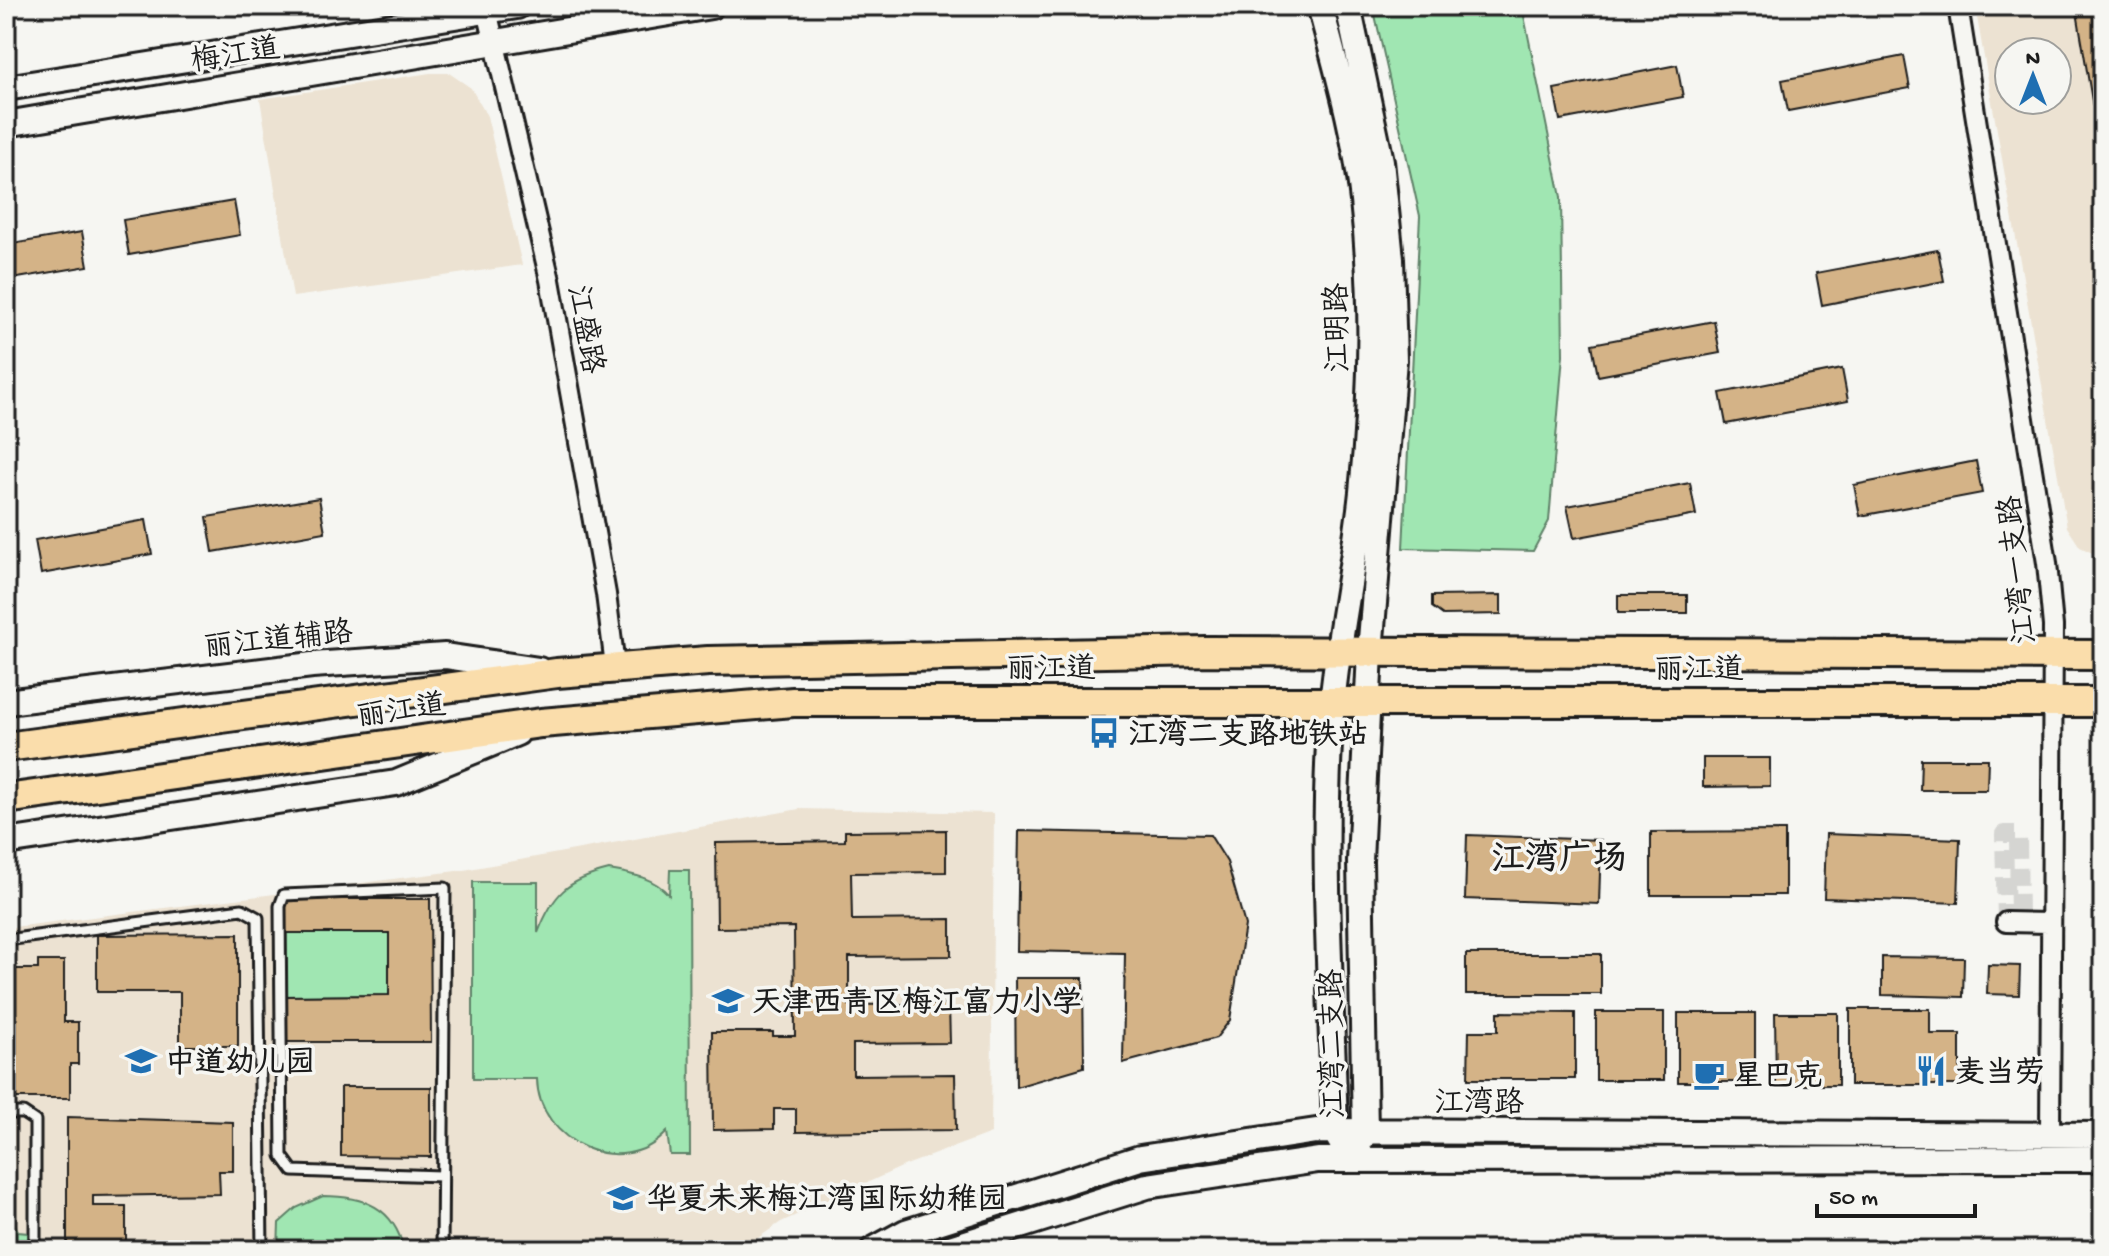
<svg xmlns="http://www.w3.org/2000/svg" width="2109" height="1256" viewBox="0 0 2109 1256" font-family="'Gochi Hand','LXGW WenKai TC',sans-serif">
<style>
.built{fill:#ece2d2;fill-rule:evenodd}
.green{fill:#a0e6b2;stroke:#5e8167;stroke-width:2}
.building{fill:#d4b387;stroke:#1c1c1c;stroke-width:2}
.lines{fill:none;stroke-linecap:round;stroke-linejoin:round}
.street-tunnel{stroke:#d5d5d2;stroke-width:18;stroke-dasharray:18 9;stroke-linecap:butt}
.lane-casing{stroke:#1c1c1c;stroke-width:15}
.street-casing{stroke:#1c1c1c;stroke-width:24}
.secondary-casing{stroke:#1c1c1c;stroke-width:30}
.primary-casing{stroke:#1c1c1c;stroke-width:34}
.lane{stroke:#f6f6f2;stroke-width:9}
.street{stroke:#f6f6f2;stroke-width:18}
.secondary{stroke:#f6f6f2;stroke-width:24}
.primary{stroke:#faddab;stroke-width:28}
.labels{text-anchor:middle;stroke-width:7;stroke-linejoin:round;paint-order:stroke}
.street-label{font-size:30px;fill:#1c1c1c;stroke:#f6f6f2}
.poi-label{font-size:30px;font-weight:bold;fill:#1c1c1c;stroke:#f6f6f2;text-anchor:start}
.quarter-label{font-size:34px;font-weight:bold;fill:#1c1c1c;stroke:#f6f6f2}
</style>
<rect width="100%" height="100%" fill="#f6f6f2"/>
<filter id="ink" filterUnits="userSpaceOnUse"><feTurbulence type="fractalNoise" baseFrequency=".0125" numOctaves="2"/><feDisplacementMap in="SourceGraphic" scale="16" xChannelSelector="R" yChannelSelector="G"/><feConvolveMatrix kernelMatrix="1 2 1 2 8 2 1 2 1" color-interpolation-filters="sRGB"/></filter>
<g filter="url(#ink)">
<path class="built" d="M1975,6H2103V558L2080,547L2067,527ZM2009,52H2057V100H2009Z
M430,73H449L471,88L487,116L522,265L293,297L260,99Z
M799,809L994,813L991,1133L906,1165L781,1222L741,1250H6V928L464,870Z"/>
<path class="green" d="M1373,6H1522L1561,197L1563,355L1549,521L1533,551L1403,548L1420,216Z
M609,870C632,874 653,877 669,895L670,870H689L690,1155H670L667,1132C622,1181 538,1142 537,1079H473V882H538V933C553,894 567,880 609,870Z
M285,933H389V995L285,996Z
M323,1196C364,1196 394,1207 404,1250H278L279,1223L296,1208Z
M6,1202L18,1232L28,1233V1250H6Z"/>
<path class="building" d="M2076,6H2103V166Z
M1904,56L1910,88L1788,111L1782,80Z
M1677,65L1683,97L1560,120L1554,89Z
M234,201L240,235L129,255L123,220Z
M82,232L88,266L6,280V245Z
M1938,250L1944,281L1822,305L1816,273Z
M1714,321L1720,353L1598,376L1592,344Z
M1842,369L1848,401L1726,424L1720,393Z
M1976,461L1982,493L1860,516L1854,485Z
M1690,483L1696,515L1574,538L1567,506Z
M319,498L325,532L213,552L207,517Z
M146,520L152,554L41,574L35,540Z
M1501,595V614L1443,615L1432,607V596Z
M1618,595H1687V613H1618Z
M1703,758H1770V786L1703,787Z
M1921,759H1988L1987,790H1920Z
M946,830V872L851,873L852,920L951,919V956L849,957V1005L949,1004L950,1043L853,1044V1075L955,1074L956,1130L796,1132V1109H774V1129L713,1130L712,1032H773V1036H795L794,927L717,928L716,843L845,841V831Z
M1019,831L1210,835L1227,862L1245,925L1230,1020L1216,1038L1123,1063L1125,953L1017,951Z
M1785,831V895H1651V832Z
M1826,834L1960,839L1958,903L1824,898Z
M1467,835L1601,840L1599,904L1465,899Z
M285,899H430L431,1042H286L285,996L389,995V933H285Z
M238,934V1046H180V992H97V935Z
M1466,954H1601V994H1466Z
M1882,957L1964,958L1963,997L1882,995Z
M38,961H64V1022H78V1064H70V1098H6V969H38Z
M1988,965L2020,966L2019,995L1987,994Z
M1015,978H1083L1084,1067L1016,1087Z
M1850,1009H1930V1034H1960V1085H1850Z
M1498,1012L1575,1013V1079H1468L1469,1031H1498Z
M1596,1012H1664V1080H1596Z
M1678,1013H1755V1082H1678Z
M1775,1013H1838V1085H1776Z
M341,1087H431V1157L341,1156Z
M67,1117L233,1122V1171H219L220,1194L93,1196V1206H126V1250H67Z"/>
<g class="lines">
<path class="street-tunnel" d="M2006,922L2004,834H2018L2019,922"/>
<defs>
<path id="lane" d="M6,940L242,909L258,918L262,1250
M6,1113H23L35,1121V1250
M441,1176L293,1171L282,1156L280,906L284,895L445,888L442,1250"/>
<path id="street" d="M486,6L550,280L606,594L615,666
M1958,6L2047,563L2053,626L2050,1135
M2006,922L2049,923"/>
<path id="secondary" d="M1320,6C1337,70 1356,135 1363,201C1374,297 1372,396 1362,492C1353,577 1333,659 1329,744C1322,873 1332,1004 1335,1132L1342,1144
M1348,6L1381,161L1391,259L1394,360L1370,652L1360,861L1365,1132L1359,1144
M6,88L517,6
M6,124L711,6
M6,702L312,665L445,656L539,670
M6,842L396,783L517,733
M873,1250L906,1232L1140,1158L1316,1131L2103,1135
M944,1250L1147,1186L1318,1160L2103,1159"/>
<path id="primary" d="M6,747L557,673L708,661L1205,651L2103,655
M6,799L541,723L793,702H2103"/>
</defs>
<use href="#lane" class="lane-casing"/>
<use href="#street" class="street-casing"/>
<use href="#secondary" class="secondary-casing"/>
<use href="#primary" class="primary-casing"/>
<use href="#lane" class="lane"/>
<use href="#street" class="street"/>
<use href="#secondary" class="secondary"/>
<use href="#primary" class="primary"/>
</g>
</g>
<defs>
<symbol id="bus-bare" viewBox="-9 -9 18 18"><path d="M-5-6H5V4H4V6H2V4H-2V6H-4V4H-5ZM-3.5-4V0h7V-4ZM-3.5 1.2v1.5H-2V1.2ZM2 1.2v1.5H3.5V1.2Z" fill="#1f6fb2" stroke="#f6f6f2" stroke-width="2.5" paint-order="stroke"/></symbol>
<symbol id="school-bare" viewBox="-9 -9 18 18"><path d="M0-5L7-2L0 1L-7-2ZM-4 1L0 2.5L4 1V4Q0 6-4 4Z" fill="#1f6fb2" stroke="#f6f6f2" stroke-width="2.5" paint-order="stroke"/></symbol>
<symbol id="restaurant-bare" viewBox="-9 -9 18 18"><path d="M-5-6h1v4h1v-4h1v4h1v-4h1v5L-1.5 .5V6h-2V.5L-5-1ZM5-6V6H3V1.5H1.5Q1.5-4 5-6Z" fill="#1f6fb2" stroke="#f6f6f2" stroke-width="2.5" paint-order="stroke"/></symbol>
<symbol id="cafe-bare" viewBox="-9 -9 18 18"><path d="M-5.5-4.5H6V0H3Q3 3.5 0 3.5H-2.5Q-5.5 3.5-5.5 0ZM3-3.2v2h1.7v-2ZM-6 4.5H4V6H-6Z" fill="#1f6fb2" stroke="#f6f6f2" stroke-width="2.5" paint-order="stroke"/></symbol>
</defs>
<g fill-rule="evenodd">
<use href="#bus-bare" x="1082" y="711" width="44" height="44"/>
<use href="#school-bare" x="706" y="979" width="44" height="44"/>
<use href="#school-bare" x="119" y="1039" width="44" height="44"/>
<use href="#restaurant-bare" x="1909" y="1049" width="44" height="44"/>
<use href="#cafe-bare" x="1687" y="1053" width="44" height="44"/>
<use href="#school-bare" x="601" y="1176" width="44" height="44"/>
</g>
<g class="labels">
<g class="street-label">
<text transform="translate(235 53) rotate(-9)" y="10">梅江道</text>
<text transform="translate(1336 328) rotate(-91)" y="10">江明路</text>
<text transform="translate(587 329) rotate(80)" y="10">江盛路</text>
<text transform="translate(2016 570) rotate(-96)" y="10">江湾一支路</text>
<text transform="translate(278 638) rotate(-6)" y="10">丽江道辅路</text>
<text x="1051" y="677">丽江道</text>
<text x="1699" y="678">丽江道</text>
<text transform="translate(401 709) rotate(-8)" y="10">丽江道</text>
<text transform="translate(1331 1044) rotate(-91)" y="10">江湾二支路</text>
<text x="1479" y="1111">江湾路</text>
</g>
<g class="poi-label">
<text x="1128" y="743">江湾二支路地铁站</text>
<text x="752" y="1011">天津西青区梅江富力小学</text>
<text x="165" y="1071">中道幼儿园</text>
<text x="1955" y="1081">麦当劳</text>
<text x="1733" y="1085">星巴克</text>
<text x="647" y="1208">华夏未来梅江湾国际幼稚园</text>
</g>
<g class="quarter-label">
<text x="1559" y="868">江湾广场</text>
</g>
</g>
<rect width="2109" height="1256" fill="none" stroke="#f6f6f2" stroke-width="32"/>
<rect x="16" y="16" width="2077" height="1224" fill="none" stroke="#1c1c1c" stroke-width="3" filter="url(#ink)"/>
<g transform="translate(2033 76)"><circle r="38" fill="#f6f6f2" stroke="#9f9f9c" stroke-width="2"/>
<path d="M0-6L14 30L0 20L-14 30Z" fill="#1f6fb2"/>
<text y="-12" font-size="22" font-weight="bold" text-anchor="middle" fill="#1c1c1c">N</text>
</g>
<path d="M1817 1204v12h158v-12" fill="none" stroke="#1c1c1c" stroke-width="4"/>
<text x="1829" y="1204" font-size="24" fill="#1c1c1c" stroke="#f6f6f2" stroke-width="6" paint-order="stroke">50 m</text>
</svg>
